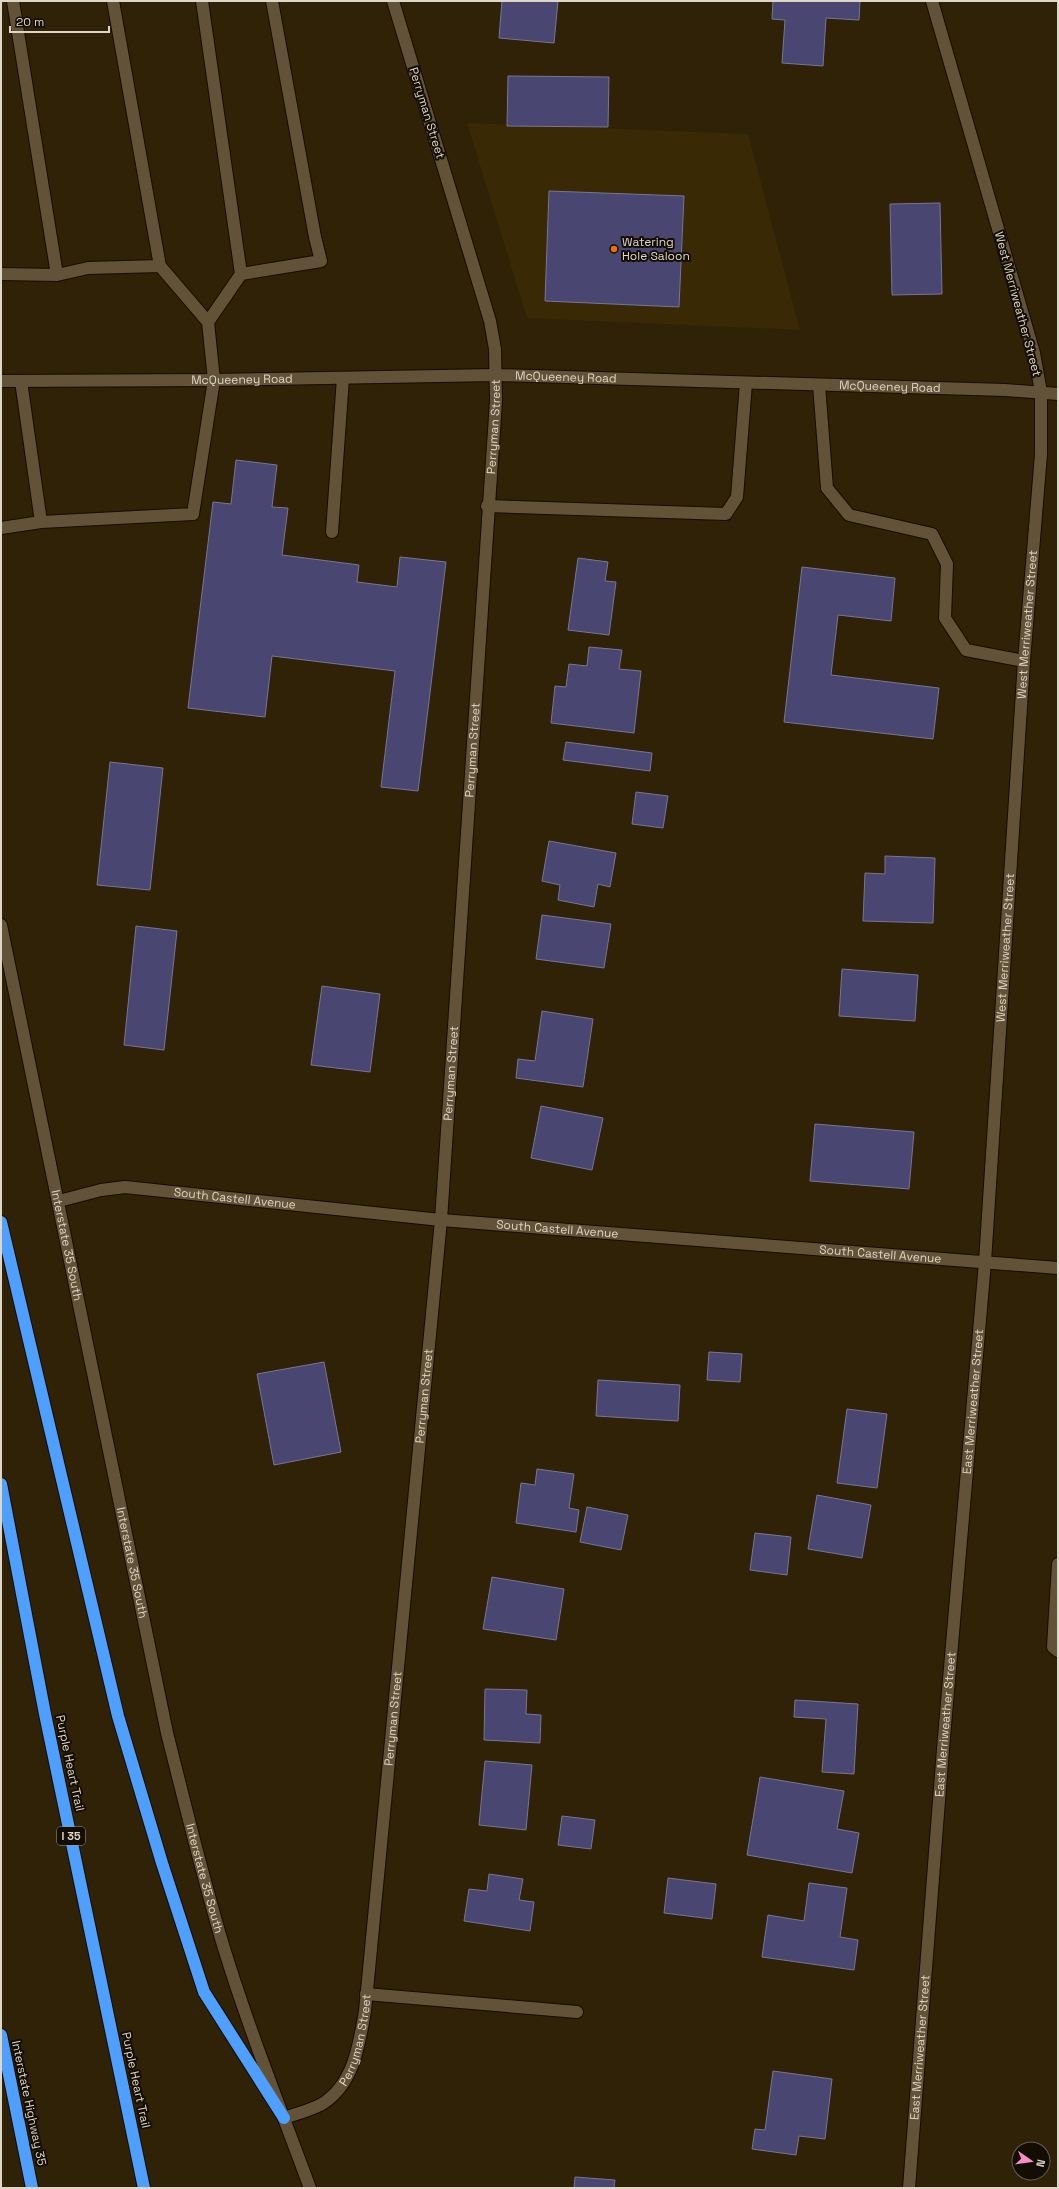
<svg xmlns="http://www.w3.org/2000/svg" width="1059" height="2189" viewBox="0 0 1059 2189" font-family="'Space Grotesk',sans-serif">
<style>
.built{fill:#392905}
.building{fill:#494671;stroke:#777694}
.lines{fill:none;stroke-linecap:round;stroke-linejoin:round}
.lane-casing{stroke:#170b00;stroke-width:14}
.street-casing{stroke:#170b00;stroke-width:14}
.secondary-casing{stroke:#170b00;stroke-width:14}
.highway-casing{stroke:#170b00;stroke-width:14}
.lane{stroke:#625338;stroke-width:12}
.street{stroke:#625338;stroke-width:12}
.secondary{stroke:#625338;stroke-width:12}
.highway{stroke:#4e9ffe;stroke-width:12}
.food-dot{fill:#e8710a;stroke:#130d04;stroke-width:1.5}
.labels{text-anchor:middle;stroke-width:4;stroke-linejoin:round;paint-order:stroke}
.shield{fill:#130d04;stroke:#a19a8c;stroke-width:1}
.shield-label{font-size:11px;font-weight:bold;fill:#ded6c7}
.street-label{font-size:12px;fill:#ded6c7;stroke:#130d04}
.poi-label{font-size:12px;fill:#ded6c7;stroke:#130d04;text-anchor:start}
</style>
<rect width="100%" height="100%" fill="#2f2207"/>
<path class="built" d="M467,123L748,134L800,330L527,318Z"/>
<path class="building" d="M502,1H558L554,43L499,38Z
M773,1H860L859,20L826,18L823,66L782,63L785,20L772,19Z
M508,76L609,77L608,127L507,126Z
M549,191L684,196L679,307L545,301Z
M940,203L942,294L892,295L890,204Z
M236,460L277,465L272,507L288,508L282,555L359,565L357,582L397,587L400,557L446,562L418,791L381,787L395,671L272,656L265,717L188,708L213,502L231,504Z
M578,558L608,562L605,581L616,582L609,635L568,630Z
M802,567L895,578L891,621L838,615L831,675L939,688L933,739L784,722Z
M589,647L622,650L619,669L641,671L634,733L551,723L555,686L566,687L569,664L587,666Z
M566,742L652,753L650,771L563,760Z
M110,762L163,768L150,890L97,885Z
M636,792L668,796L663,828L632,824Z
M549,841L616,853L610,887L598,884L594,907L558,900L560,885L542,881Z
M885,856L935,858L933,923L863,921L865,873L885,874Z
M542,915L611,924L604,968L536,959Z
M136,926L177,931L164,1050L124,1045Z
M842,969L918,975L915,1021L839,1016Z
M322,986L380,994L370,1072L311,1065Z
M542,1011L593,1019L583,1087L516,1078L518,1059L535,1061Z
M541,1106L603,1118L592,1170L531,1158Z
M815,1124L914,1132L909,1189L810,1181Z
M709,1352L742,1354L740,1382L707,1380Z
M324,1362L341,1452L274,1465L257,1374Z
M598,1380L680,1385L678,1421L596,1416Z
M847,1409L887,1414L877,1488L837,1483Z
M537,1469L574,1474L569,1508L579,1510L576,1532L516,1523L521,1483L535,1485Z
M817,1495L871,1505L862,1558L808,1549Z
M587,1507L628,1515L621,1550L580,1542Z
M755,1533L791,1537L787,1575L750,1570Z
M492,1577L564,1589L556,1640L483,1629Z
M485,1689L527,1690L526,1714L541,1715L540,1743L484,1740Z
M795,1700L858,1704L854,1774L822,1772L826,1719L794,1717Z
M485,1761L532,1765L526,1830L479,1825Z
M760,1777L844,1791L837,1829L859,1833L852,1873L747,1855Z
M562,1816L595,1820L591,1849L558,1845Z
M489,1874L523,1879L519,1900L534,1902L530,1931L464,1921L469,1889L487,1891Z
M668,1878L716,1884L712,1919L664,1913Z
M809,1883L847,1888L840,1937L858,1940L854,1970L762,1957L768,1915L804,1921Z
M773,2071L832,2079L825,2139L799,2136L796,2155L752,2149L755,2129L765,2130Z
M575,2177L615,2180L614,2188H574Z"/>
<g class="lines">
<defs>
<path id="lane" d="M13,1L57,275
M113,1L160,266
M202,1L241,274
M1,274L57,275L88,268L160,266L208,322L214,380L193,514L41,522L1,528
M208,322L241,274L321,261L315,237L272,1
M21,381L41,522
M819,385L827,488L849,515L932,534L947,564L945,618L966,650L1024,661
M487,506L726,514L737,497L746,383
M332,532L343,378
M1058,1564L1053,1647L1058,1651
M366,1994L577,2012"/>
<g id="street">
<path id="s1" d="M1,381L214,380L496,375L1005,390L1058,394"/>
<path id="s2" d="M59,1201L101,1190L125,1187L441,1220L1058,1268"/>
<path id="s3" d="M284,2118C296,2114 311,2110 322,2104C354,2084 359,2045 365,2011L441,1220L496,401L495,349L490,321L393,1"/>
<path id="s4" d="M909,2188L943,1749L985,1262L1024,661L1041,454V392L1034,353L932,1"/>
</g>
<g id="secondary">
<path id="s5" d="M1,925L167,1733C185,1804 202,1875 223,1945C248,2027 280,2107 310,2188"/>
</g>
<path id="highway" d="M1,1222L118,1716L162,1863L204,1992L284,2118
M1,1484L45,1714L144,2188
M1,2035L32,2188"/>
</defs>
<use href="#lane" class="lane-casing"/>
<use href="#street" class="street-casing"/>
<use href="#secondary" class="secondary-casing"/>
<use href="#highway" class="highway-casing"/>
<use href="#lane" class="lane"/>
<use href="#street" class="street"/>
<use href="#secondary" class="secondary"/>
<use href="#highway" class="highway"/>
</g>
<circle class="food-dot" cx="614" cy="249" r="4"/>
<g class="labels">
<rect class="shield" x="57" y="1827" width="28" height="18" rx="3"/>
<g class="shield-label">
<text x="71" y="1840">I 35</text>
</g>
<g class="street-label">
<text transform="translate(427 113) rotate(73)" y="4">Perryman Street</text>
<text transform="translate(1018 304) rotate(75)" y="4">West Merriweather Street</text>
<text dy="4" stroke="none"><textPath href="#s1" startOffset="565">McQueeney Road</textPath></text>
<text dy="4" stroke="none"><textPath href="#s1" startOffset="241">McQueeney Road</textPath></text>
<text dy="4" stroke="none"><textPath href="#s1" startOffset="889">McQueeney Road</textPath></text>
<text dy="4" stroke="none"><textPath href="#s3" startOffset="1736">Perryman Street</textPath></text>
<text dy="4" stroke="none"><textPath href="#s4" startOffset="1568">West Merriweather Street</textPath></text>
<text dy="4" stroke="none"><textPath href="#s3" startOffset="1412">Perryman Street</textPath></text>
<text dy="4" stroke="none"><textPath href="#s4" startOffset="1244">West Merriweather Street</textPath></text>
<text dy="4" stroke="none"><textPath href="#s3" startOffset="1088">Perryman Street</textPath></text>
<text dy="4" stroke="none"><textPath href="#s2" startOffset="178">South Castell Avenue</textPath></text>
<text dy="4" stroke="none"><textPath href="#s2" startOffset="502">South Castell Avenue</textPath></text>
<text dy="4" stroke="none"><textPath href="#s5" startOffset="327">Interstate 35 South</textPath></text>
<text dy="4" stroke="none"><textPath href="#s2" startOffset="826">South Castell Avenue</textPath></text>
<text dy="4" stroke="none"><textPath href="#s3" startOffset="764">Perryman Street</textPath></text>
<text dy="4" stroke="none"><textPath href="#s4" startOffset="789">East Merriweather Street</textPath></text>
<text dy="4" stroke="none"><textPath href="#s5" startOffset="651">Interstate 35 South</textPath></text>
<text dy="4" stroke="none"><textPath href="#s3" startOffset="440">Perryman Street</textPath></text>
<text dy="4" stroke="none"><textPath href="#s4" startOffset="465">East Merriweather Street</textPath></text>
<text transform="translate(70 1763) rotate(78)" y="4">Purple Heart Trail</text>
<text dy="4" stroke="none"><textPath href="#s5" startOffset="975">Interstate 35 South</textPath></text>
<text dy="4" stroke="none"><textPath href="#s3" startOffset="116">Perryman Street</textPath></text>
<text dy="4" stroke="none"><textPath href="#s4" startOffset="141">East Merriweather Street</textPath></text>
<text transform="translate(136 2080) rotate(78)" y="4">Purple Heart Trail</text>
<text transform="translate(29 2103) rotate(78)" y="4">Interstate Highway 35</text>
</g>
<g class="poi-label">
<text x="622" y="246">Watering<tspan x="622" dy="14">Hole Saloon</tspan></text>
</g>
</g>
<rect width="1059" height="2189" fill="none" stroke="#ded6c7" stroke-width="4"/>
<g transform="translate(1031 2161) rotate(103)"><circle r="19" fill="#130d04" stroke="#645d52"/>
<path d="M0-3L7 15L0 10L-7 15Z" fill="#fa8fc8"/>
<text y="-6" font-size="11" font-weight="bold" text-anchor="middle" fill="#ded6c7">N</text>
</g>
<path d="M10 26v6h99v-6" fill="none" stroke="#ded6c7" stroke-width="2"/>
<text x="16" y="26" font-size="12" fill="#ded6c7" stroke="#130d04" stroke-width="3" paint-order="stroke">20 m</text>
</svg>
